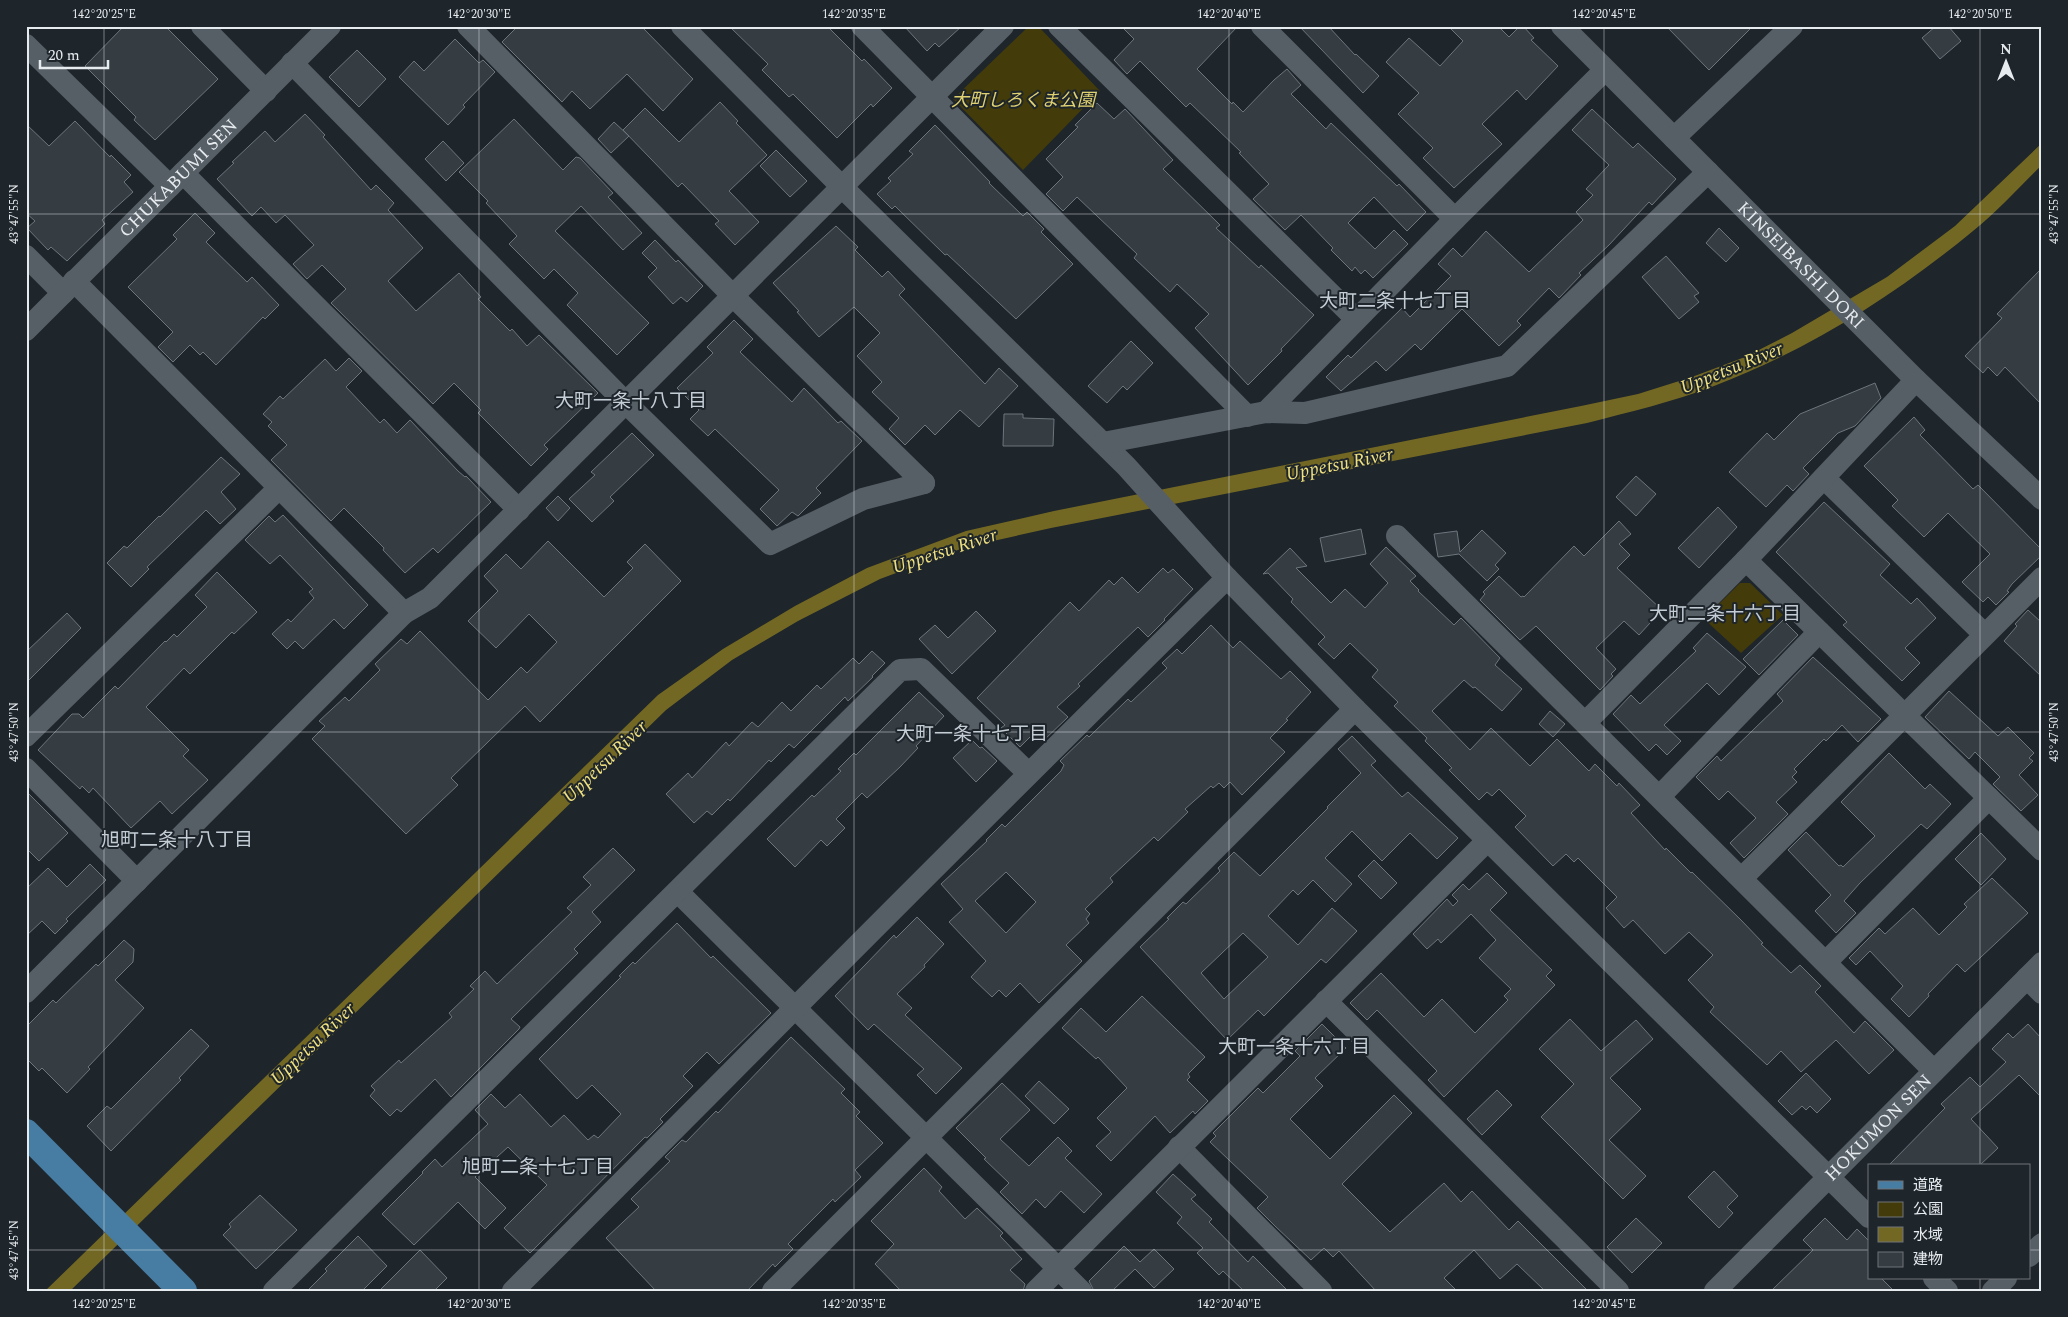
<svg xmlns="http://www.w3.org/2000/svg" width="2068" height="1317" viewBox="0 0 2068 1317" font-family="Spectral,'Noto Sans JP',serif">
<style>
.green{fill:#433c0a}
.water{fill:#736823}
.building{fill:#353d43;stroke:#6d767d;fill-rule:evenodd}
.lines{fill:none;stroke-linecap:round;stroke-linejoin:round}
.minor{stroke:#575f66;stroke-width:22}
.major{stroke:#477da3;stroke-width:28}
.ticks{fill:none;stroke:#e6ebef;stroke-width:1;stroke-opacity:0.45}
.labels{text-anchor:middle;stroke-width:4;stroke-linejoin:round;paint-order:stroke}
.park-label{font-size:18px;font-style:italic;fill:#e0d170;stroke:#1e252b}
.street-label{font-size:18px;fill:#e6ebef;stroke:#1e252b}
.neighbourhood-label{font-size:19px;fill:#c4cdd5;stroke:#1e252b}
.water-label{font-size:19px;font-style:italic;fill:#f0e180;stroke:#1e252b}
.neatline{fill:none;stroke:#e6ebef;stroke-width:2}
.ticks-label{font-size:12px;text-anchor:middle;fill:#e6ebef}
</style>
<rect width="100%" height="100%" fill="#1e252b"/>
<path class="green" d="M1029,26H1038L1100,91L1023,170L953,99Z
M1740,583H1750L1783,615L1741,653L1704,619Z"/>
<path class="water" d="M2042,143V165C2019,187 1998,211 1973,231C1895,295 1809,350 1714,386C1673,402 1629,412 1587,423L1051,528L966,547L880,579L798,621L732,660L666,710L70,1291H45L658,695L723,649L795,606L867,568L966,531L1054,511L1581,406L1638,394L1692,377L1745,357L1792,333L1887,277L1955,226Z"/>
<path class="building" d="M124,26H165L218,79L155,140L134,120L136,117L85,66Z
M518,26H641L693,79L663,111L627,74L590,109L572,91L562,102L502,42Z
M729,26H827L862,61L864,59L892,88L873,107L871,104L837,138L793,94L789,97L762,70L768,64Z
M904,26H962L939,47L935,43L927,51Z
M1121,26H1238L1197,69L1232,104L1233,102L1243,112L1274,80L1287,69L1301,85L1291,94L1326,129L1331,123L1397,186L1399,184L1426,212L1407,231L1374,197L1348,223L1375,249L1394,230L1408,244L1373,278L1365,270L1361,274L1355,267L1352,271L1331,250L1333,248L1301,215L1285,230L1253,199L1269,184L1239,153L1241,152L1190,103L1186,107L1140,61L1127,74L1114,60L1134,39Z
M1299,26H1328L1355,55L1356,54L1379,76L1363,93Z
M1448,26H1498L1509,37L1520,26H1523L1534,38L1531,40L1558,66L1526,100L1517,90L1482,124L1502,144L1454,188L1423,158L1433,148L1398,114L1419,93L1386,62L1409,38L1440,66L1463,41Z
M1666,26H1753L1709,70Z
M1936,26H1948L1961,41L1940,59L1922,38Z
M455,39L479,63L483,60L495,72L463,105L465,107L448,125L399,77L414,61L424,71Z
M357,50L386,79L359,107L329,77Z
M720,102L738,121L736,123L767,155L729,191L759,222L735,245L715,224L719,221L682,183L678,187L623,130L645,108L679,142Z
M1097,103L1114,119L1125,109L1173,160L1163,169L1220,225L1216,228L1259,268L1261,265L1314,315L1281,349L1282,351L1248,385L1195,328L1209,314L1177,284L1170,292L1134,258L1137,254L1077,197L1063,211L1046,194L1063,177L1046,159L1078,127L1075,125Z
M1592,109L1633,148L1638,143L1676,179L1652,205L1649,202L1609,245L1579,273L1581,275L1559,298L1549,288L1517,321L1521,325L1499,346L1462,309L1421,350L1415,344L1386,371L1376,361L1341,391L1326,377L1348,355L1351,358L1402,308L1410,317L1451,276L1438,264L1453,248L1462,257L1486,231L1529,272L1583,220L1576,212L1593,195L1586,189L1609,165L1572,130Z
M305,114L325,135L323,137L371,190L376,185L394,203L388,210L423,248L388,281L416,311L459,273L481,297L478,299L510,331L512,329L527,346L539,335L598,393L544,445L548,449L531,466L478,413L481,410L454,383L433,404L331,303L346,289L322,265L307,279L293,264L314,245L285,215L276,223L261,207L252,216L217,179L234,163L232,162L265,131L275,142Z
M514,119L563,170L576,157L580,158L613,193L608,197L642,233L623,250L581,206L555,231L649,323L617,355L567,305L578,293L554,269L544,279L509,244L517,236L486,203L488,201L459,172Z
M75,121L110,157L111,155L131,175L124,182L133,192L102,220L105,224L67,261L51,247L48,250L27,228L35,221L26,213V124L49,146Z
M614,122L629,136L611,153L598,139Z
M935,125L990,182L989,183L1023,216L1027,212L1044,229L1041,232L1073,264L1016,319L947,254L945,255L895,206L892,209L877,194L891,181L888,178L913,154L909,151Z
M443,141L464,163L446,181L425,159Z
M776,150L807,181L790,197L760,166Z
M195,213L215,233L206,242L247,282L252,277L279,305L265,319L263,317L216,365L203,352L200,355L190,345L173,362L158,347L173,332L128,287L177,239L173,235Z
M836,226L858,247L855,250L882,277L888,271L905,289L899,295L985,384L999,368L1018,386L979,427L960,410L935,435L925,425L905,445L889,429L899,418L872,392L882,382L857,356L880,333L854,307L819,337L797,312L799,311L773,283Z
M1719,228L1739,248L1726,262L1706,243Z
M655,240L676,262L678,260L703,286L687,302L681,297L673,304L648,277L657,268L642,253Z
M1666,256L1699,293L1694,296L1699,302L1679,319L1642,277Z
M2042,268V405L2005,367L1997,376L1988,367L1983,373L1965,356L2002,318L1997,314Z
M734,320L753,339L740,352L792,402L804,388L838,423L841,421L862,441L816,488L821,493L798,516L792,512L777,526L760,509L779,490L715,429L708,436L690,419L699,410L677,388L713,353L707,347Z
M1131,341L1153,363L1127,390L1123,386L1107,403L1088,386Z
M349,358L362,371L346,387L380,423L384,419L397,433L410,420L458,471L465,477L466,476L491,502L438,553L433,548L405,573L383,550L384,548L344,508L331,521L271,460L287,445L268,426L272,422L263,414L280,396L283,399L325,359L336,371Z
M1875,383L1881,398L1855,426L1838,433L1803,468L1809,474L1793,491L1787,485L1766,507L1729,472L1767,433L1774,440L1800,414Z
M1004,414H1023V418L1054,419L1053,446H1003Z
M1914,417L1925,430L1920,435L1973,489L1978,485L2042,550V555L2012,584L2007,591L2009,592L1996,605L1988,597L1983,602L1962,582L1990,554L1948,513L1924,537L1892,506L1898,500L1864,466Z
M632,433L654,455L610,497L614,501L592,522L569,499L595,475L591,472Z
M221,457L240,474L221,492L236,509L220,524L206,510L147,567L149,569L131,587L107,563L124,546L127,548L159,516L160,517Z
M1636,476L1656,494L1636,516L1616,497Z
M558,496L570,508L558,521L546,508Z
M1824,502L1890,564L1880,575L1911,604L1917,598L1936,618L1905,648L1920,663L1902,681L1843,625L1847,622L1776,552Z
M1718,507L1737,527L1699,568L1678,548Z
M283,515L368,605L344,629L334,619L303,649L295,641L287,649L272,634L288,619L291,622L314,598L309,592L313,589L280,555L270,564L245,540L269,516L275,522Z
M1619,521L1631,534L1619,544L1630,555L1617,568L1662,610L1639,635L1624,621L1596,648L1616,669L1611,674L1613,676L1600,690L1536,626L1520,640L1480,600L1485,594L1483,592L1499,576L1521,597L1523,596L1524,597L1574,546L1584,556Z
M1361,529L1366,554L1325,562L1320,538Z
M1482,530L1506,553L1495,565L1499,569L1487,581L1459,554L1438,557L1434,534L1457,531L1460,552Z
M548,541L604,597L633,568L627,562L645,544L681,581L540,722L525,706L451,778L458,785L406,834L312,739L325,726L319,721L345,697L349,701L380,670L375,664L401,639L407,644L420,631L488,700L521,667L527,673L557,642L529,614L496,648L468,621L498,591L484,576L506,554L521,569Z
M1386,547L1416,576L1410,581L1419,590L1418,591L1454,625L1461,618L1500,658L1495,665L1522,689L1502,711L1475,687L1473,688L1464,680L1432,711L1470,750L1491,728L1530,766L1557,739L1589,771L1595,764L1617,786L1619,783L1640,805L1631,813L1665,850L1666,848L1691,873L1692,872L1741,920L1763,943L1761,944L1791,973L1800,965L1821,986L1815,992L1854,1033L1865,1021L1894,1050L1869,1074L1836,1040L1801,1072L1781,1051L1767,1065L1710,1012L1714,1007L1688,980L1713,955L1689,932L1665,954L1633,920L1624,928L1606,908L1617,897L1578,858L1574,862L1566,854L1553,866L1515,827L1526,816L1499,789L1492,796L1487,792L1479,800L1449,770L1452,768L1425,741L1427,738L1394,706L1398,702L1372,677L1378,670L1350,643L1334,659L1318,644L1325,637L1291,602L1293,599L1268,573L1263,574L1290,548L1307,566L1296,568L1331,603L1345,589L1365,608L1388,583L1370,564Z
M1163,568L1168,573L1173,569L1193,589L1164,619L1165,620L1148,637L1138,627L1078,684L1080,686L1057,707L1068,717L1042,742L1034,733L1020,747L1001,728L1005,725L977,698L1070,602L1079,611L1109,580L1114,585L1122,577L1138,593Z
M217,572L257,612L234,634L232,632L190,674L184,668L146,707L189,750L183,756L208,780L172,814L160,801L131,828L93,788L89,793L82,786L80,789L38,750L72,714H79L83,718L115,686L118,689L165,641L166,642L174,634L177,637L207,607L195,595Z
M2028,610L2042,623V677L2004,641L2017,626L2015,624Z
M976,611L996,631L952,674L919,639L935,625L948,638Z
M67,613L81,628L26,683V652Z
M1783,620L1798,635L1759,675L1743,659Z
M1211,625L1233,648L1240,641L1281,679L1290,671L1311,692L1286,719L1288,720L1270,738L1285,752L1242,795L1230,782L1224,788L1219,783L1213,788L1211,786L1185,809L1188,812L1158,841L1154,837L1110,878L1113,882L1085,909L1090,914L1086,919L1089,923L1066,945L1082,961L1039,1003L1020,983L1006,997L999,990L992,997L971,977L986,961L949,922L963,909L941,884L987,841L986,840L1002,824L1005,827L1061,771L1064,765L1060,761L1087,735L1089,737L1128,699L1131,702L1167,668L1162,663L1177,649L1182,654ZM1006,872L1036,902L1006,933L975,901Z
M1707,633L1746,667L1719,695L1707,683L1664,725L1681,741L1667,755L1656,744L1649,751L1613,714L1631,695L1640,704L1696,651L1693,648Z
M872,651L885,663L872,676L873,677L848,701L845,697L794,748L789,744L771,762L769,760L730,801L728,799L712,815L707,811L694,823L666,794L688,773L692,778L726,742L729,746L752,722L758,727L782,702L791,711L817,685L821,689L853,658L859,664Z
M1813,657L1881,719L1858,742L1842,725L1826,741L1824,739L1794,769L1797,772L1792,777L1797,782L1776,802L1788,814L1744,858L1730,843L1756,818L1728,791L1719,800L1696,777L1717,756L1721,761L1783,701L1777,694Z
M1949,691L1998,736L2008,727L2034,753L2029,758L2033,761L2019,775L2038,795L2021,811L1993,784L2000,777L1975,752L1969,759L1925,717Z
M919,692L944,716L916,746L918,748L900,767L867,798L862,793L836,819L845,828L827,846L821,840L795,867L767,839L812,795L814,797L841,771L838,769L854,753L856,755Z
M1550,711L1565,724L1553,737L1539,724Z
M1352,736L1376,761L1371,765L1402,797L1408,792L1458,838L1437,859L1410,833L1382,861L1352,831L1325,858L1352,884L1335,902L1313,880L1298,895L1293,890L1268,916L1298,945L1332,908L1357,931L1326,963L1321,959L1264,1016L1258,1010L1227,1040L1140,947L1169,919L1167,918L1183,902L1186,904L1220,871L1218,868L1234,852L1260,876L1328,808L1327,807L1361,773L1338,749ZM1243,933L1268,957L1224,999L1201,973Z
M972,740L980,748L982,747L997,761L976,782L953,758Z
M1889,753L1925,789L1930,784L1951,804L1927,829L1921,824L1860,883L1844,901L1856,913L1836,933L1815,911L1831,895L1788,850L1806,832L1839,866L1841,865L1843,867L1875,836L1841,802Z
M26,791L68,833L39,861L26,848Z
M1981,833L2006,859L1981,885L1955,859Z
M613,848L635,870L592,912L601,922L574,949L578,953L511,1019L520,1027L519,1029L451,1097L435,1079L401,1112L397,1109L390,1116L370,1096L375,1090L371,1086L399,1060L401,1063L452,1017L449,1013L474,989L470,986L485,971L497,984L572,912L567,908L591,885L583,877Z
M1374,860L1397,883L1381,899L1358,876Z
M90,864L106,880L66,919L68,921L55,934L42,921L26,936V889L48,868L67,887Z
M1487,873L1507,893L1490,910L1552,970L1546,976L1555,985L1444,1097L1428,1080L1437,1071L1377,1010L1367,1020L1350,1003L1381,973L1424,1017L1442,999L1475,1033L1508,1000L1504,996L1511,989L1479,958L1496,940L1471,914L1441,943L1438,939L1427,949L1413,934L1447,899L1453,906L1458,901L1452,895L1463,884L1469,890Z
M1992,878L2028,913L1965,972L1957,964L1928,994L1929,996L1909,1017L1891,999L1903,986L1870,951L1856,965L1849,958L1879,928L1885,934L1913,908L1939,935L1967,907L1964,904Z
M917,917L944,944L924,965L925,967L897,994L912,1008L905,1015L962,1068L936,1094L917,1075L924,1069L874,1024L868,1030L835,996L894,935L896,938Z
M677,923L711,958L713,956L771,1013L719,1064L707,1052L683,1076L693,1086L660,1119L663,1122L647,1138L645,1137L530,1253L504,1228L547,1185L508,1147L475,1177L506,1208L485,1229L458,1202L414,1245L382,1214L423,1173L422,1172L435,1159L442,1167L488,1124L475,1110L491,1094L505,1108L520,1094L551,1127L564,1115L588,1140L594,1135L598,1138L621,1114L592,1085L577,1099L539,1059L621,977L619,976L633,962L635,964Z
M124,940L134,949L133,962L115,980L144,1008L88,1067L90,1069L67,1093L42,1068L39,1071L26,1058V1027L53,1000L56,1003L96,964L98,966Z
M1142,996L1205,1057L1188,1074L1190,1077L1187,1080L1208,1101L1195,1114L1193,1111L1170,1133L1155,1116L1111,1161L1096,1146L1111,1132L1097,1118L1127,1088L1098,1057L1096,1059L1062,1028L1081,1008L1106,1032Z
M1570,1019L1601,1051L1636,1020L1653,1039L1610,1078L1641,1109L1609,1140L1646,1176L1623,1199L1541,1117L1574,1084L1539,1049Z
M1322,1024L1346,1048L1315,1078L1323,1086L1290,1119L1330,1159L1394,1095L1412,1113L1342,1184L1390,1232L1444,1183L1461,1202L1472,1191L1509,1230L1518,1221L1588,1291H1545L1517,1264L1500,1279L1474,1250L1444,1278L1457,1291H1376L1339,1251L1333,1257L1324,1248L1311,1260L1275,1226L1257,1208L1268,1197L1210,1142L1216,1136L1213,1133L1258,1088L1263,1093L1300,1056L1295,1051Z
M2028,1024L2042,1039V1098L2019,1075L1971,1119L1998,1148L1979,1166H1888L1945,1108L1941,1104L1970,1077L1980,1087L2006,1062L1992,1049L2008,1033L2013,1038Z
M191,1029L209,1046L179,1078L181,1080L111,1151L87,1126L107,1106L111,1109Z
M791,1037L845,1089L841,1093L860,1112L856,1116L883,1143L855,1170L861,1177L835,1202L833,1199L788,1244L793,1249L775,1267L773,1264L747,1291H656L606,1238L639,1207L631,1199L670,1161L665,1157L682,1140L686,1142L716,1111L718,1113Z
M1806,1073L1831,1099L1817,1113L1810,1106L1806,1110L1802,1106L1792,1115L1778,1101Z
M1039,1081L1069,1109L1054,1124L1025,1096Z
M1002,1083L1030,1110L1000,1139L1029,1166L1058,1137L1072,1151L1065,1158L1102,1194L1084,1213L1061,1191L1045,1208L1036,1199L1022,1214L1000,1192L1009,1183L984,1159L986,1158L956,1128Z
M1497,1090L1512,1105L1482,1135L1467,1119Z
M924,1168L942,1187L939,1191L965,1219L977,1208L1003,1233L1000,1236L1022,1259L1010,1270L1025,1284L1023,1291H901L875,1264L894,1244L871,1221Z
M1714,1171L1738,1196L1727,1207L1733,1213L1719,1228L1688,1197Z
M1173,1174L1196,1195L1191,1199L1212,1219L1209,1222L1248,1262L1253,1256L1288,1291H1244L1223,1271L1219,1275L1197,1253L1203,1248L1177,1223L1182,1217L1156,1192Z
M260,1195L297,1230L256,1269L223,1235L231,1227L229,1224Z
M1636,1218L1662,1243L1632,1273L1607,1247Z
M1825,1218L1847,1240L1857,1229L1869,1241V1278H1881L1894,1291H1771L1813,1250L1803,1240Z
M358,1236L387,1266L362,1291H307L327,1271L325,1269Z
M1124,1246L1140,1262L1154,1249L1174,1269L1154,1288L1135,1269L1112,1291H1094L1089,1281Z
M420,1250L447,1278L434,1291H379Z"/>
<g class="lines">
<g class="minor">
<path d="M202,26L266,91"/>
<path d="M468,26L733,296L924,483"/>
<path d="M682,26L842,187L1126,466L1227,578L1355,709L1869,1217"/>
<path d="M862,26L1247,416"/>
<path d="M1059,26L1356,319"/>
<path d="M1262,26L1455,219"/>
<path id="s1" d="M1562,26L1916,380L2042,499"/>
<path d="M26,45L170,186"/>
<path d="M292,63L626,403L770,544L863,499L924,483"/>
<path d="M1674,138L1792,26"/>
<path d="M183,173L519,510"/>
<path d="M26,256L63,293"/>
<path d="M74,281L404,613"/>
<path id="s2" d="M26,330L330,26"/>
<path d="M1266,412L1455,219L1605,70"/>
<path d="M1103,443L1266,412L1305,413L1507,366L1708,172"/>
<path d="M1824,478L1984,634"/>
<path d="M1397,536L1934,1071"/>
<path d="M1746,560L2042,850"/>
<path d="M1586,722L1746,560L1916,380"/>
<path d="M26,736L279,488"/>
<path d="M26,769L137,881"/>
<path d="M1660,796L1819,632"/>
<path d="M1742,878L2042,578"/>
<path d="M678,892L1081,1291"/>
<path d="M1826,962L1989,798"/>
<path d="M2027,978L2042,993"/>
<path d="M26,992L404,613L430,598L1003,26"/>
<path d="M1326,1001L1618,1291"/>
<path d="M1179,1147L1321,1291"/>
<path d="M2029,1256L2042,1244"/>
<path d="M1934,1278L1947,1291"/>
<path d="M274,1291L900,670L921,669L1028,773"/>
<path d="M513,1291C751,1053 987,813 1227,578"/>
<path d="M773,1291L1355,709"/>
<path d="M1036,1291L1487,841"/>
<path id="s3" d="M1715,1291L2042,963"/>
<path d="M1993,1291L2006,1278"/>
</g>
<path class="major" d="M26,1133L183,1291"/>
</g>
<path class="ticks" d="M104,26V1291M479,26V1291M854,26V1291M1229,26V1291M1604,26V1291M1980,26V1166M26,214H2042M26,732H2042M26,1250H1869M2029,1250H2042M1980,1278V1291"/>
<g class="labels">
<g class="park-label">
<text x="1023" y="106">大町しろくま公園</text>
</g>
<g class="street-label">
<text dy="6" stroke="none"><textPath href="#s2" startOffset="215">CHUKABUMI SEN</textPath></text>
<text dy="6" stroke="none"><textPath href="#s1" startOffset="338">KINSEIBASHI DORI</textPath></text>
<text dy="6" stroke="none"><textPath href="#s3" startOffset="231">HOKUMON SEN</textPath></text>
</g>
<g class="neighbourhood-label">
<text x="1395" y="307">大町二条十七丁目</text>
<text x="631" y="407">大町一条十八丁目</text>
<text x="1725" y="620">大町二条十六丁目</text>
<text x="972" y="740">大町一条十七丁目</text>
<text x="177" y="846">旭町二条十八丁目</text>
<text x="1294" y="1053">大町一条十六丁目</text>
<text x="538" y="1173">旭町二条十七丁目</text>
</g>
<g class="water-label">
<text transform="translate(1731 367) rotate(-22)" y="7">Uppetsu River</text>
<text transform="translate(1339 463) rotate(-11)" y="7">Uppetsu River</text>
<text transform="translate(944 550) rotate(-18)" y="7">Uppetsu River</text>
<text transform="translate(604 761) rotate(-44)" y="7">Uppetsu River</text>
<text transform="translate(312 1043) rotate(-44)" y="7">Uppetsu River</text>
</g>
</g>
<rect width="2068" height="1317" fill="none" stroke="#1e252b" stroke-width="55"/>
<rect x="1868" y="1164" width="162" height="115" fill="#1e252b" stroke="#6e7479"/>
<rect x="1878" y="1181" width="25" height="8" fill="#477da3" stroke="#6e7479"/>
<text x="1913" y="1190" font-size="15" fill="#e6ebef">道路</text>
<rect x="1878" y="1202" width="25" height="15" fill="#433c0a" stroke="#6e7479"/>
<text x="1913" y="1214" font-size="15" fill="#e6ebef">公園</text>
<rect x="1878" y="1227" width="25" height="15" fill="#736823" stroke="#6e7479"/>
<text x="1913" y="1240" font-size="15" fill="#e6ebef">水域</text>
<rect x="1878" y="1252" width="25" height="15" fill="#353d43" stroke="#6e7479"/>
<text x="1913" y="1264" font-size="15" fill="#e6ebef">建物</text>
<g transform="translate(2006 62)" stroke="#1e252b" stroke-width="4" paint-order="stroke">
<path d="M0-4L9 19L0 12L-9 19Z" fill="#e6ebef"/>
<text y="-8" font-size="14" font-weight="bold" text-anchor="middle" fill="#e6ebef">N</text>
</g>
<path d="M40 60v8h68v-8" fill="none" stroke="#e6ebef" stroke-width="2.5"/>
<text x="48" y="60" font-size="15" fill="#e6ebef" stroke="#1e252b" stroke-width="4" paint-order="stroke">20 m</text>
<rect x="28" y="28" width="2012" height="1262" class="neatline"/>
<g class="ticks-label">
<text x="104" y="18">142°20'25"E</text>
<text x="479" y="18">142°20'30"E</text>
<text x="854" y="18">142°20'35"E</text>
<text x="1229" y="18">142°20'40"E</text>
<text x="1604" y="18">142°20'45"E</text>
<text x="1980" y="18">142°20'50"E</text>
<text transform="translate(14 214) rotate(-90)" y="4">43°47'55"N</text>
<text transform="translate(2054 214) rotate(-90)" y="4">43°47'55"N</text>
<text transform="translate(14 732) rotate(-90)" y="4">43°47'50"N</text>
<text transform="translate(2054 732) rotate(-90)" y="4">43°47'50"N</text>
<text transform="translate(14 1250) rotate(-90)" y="4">43°47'45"N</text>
<text x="104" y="1308">142°20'25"E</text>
<text x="479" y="1308">142°20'30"E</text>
<text x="854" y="1308">142°20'35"E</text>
<text x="1229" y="1308">142°20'40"E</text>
<text x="1604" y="1308">142°20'45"E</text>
</g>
</svg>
